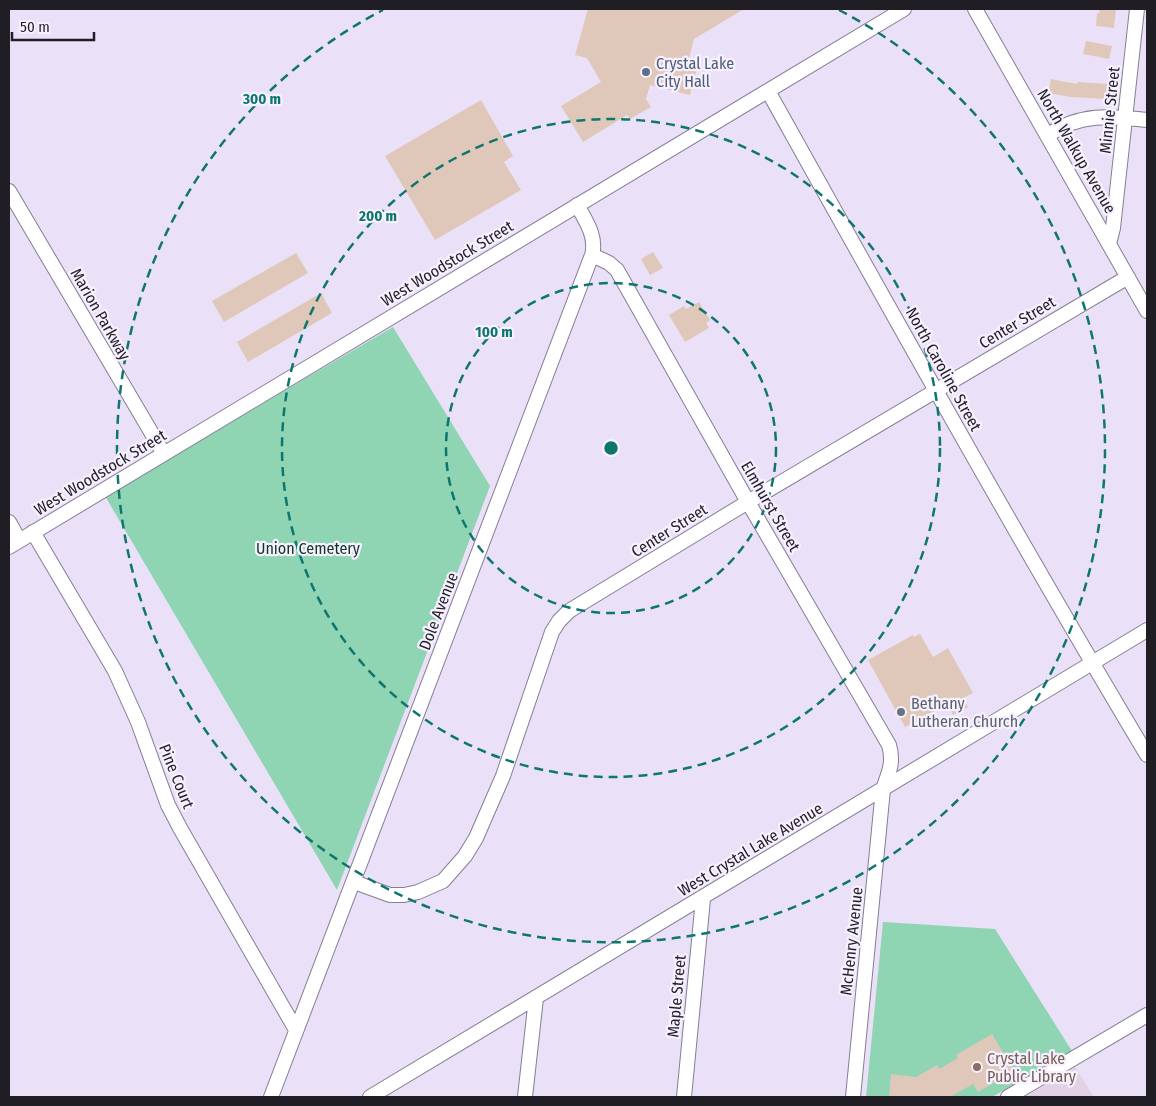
<svg xmlns="http://www.w3.org/2000/svg" width="1156" height="1106" viewBox="0 0 1156 1106" font-family="'Fira Sans Condensed',sans-serif">
<style>
.education{fill:#e1d2e5}
.green{fill:#8fd5b4}
.building{fill:#dfc8b9}
.lines{fill:none;stroke-linecap:round;stroke-linejoin:round}
.minor-casing{stroke:#857d92;stroke-width:16}
.minor{stroke:#fff;stroke-width:14}
.ring{fill:none;stroke:#0f766e;stroke-width:2.5;stroke-dasharray:9 6}
.service-dot{fill:#5c6f8a;stroke:#f6f0ff;stroke-width:2}
.worship-dot{fill:#6b7280;stroke:#f6f0ff;stroke-width:2}
.education-dot{fill:#8d6e63;stroke:#f6f0ff;stroke-width:2}
.labels{text-anchor:middle;stroke-width:4.5;stroke-linejoin:round;paint-order:stroke}
.service-label{font-size:16px;fill:#4e5e75;stroke:#f6f0ff;text-anchor:start}
.street-label{font-size:16px;fill:#201d25;stroke:#f6f0ff}
.park-label{font-size:16px;fill:#113727;stroke:#f6f0ff}
.worship-label{font-size:16px;fill:#5b616d;stroke:#f6f0ff;text-anchor:start}
.education-label{font-size:16px;fill:#785e54;stroke:#f6f0ff;text-anchor:start}
.centre{fill:#0f766e;stroke:#f6f0ff;stroke-width:2.5}
.ring-label{font-size:15px;text-anchor:middle;font-weight:bold;fill:#0f766e;stroke:#f6f0ff;stroke-width:4.5;stroke-linejoin:round;paint-order:stroke}
</style>
<rect width="100%" height="100%" fill="#eae1f9"/>
<path class="education" d="M1075,1067L1094,1097H1025Z"/>
<path class="green" d="M393,327L490,486L337,890L105,496Z
M883,922L995,929L1072,1051L992,1097H866Z"/>
<path class="building" d="M588,9H744L694,39L688,62L698,65L690,95L650,85L646,99L651,107L630,119L627,115L583,142L561,106L601,82L587,58L575,55Z
M1100,9H1116L1114,28L1096,26L1097,13H1099Z
M1086,41L1112,46L1109,59L1083,54Z
M1051,79L1077,84V82L1108,84L1107,99L1070,97L1048,93Z
M481,100L513,156L504,162L521,190L435,240L385,156Z
M653,252L663,268L650,275L641,259Z
M296,253L308,273L224,322L212,301Z
M321,293L332,313L248,362L237,342Z
M699,302L710,320L706,323L709,328L685,342L669,315L684,306L686,309Z
M920,634L933,657L948,648L973,693L963,698L968,707L953,715L947,704L905,727L868,660L913,635L914,637Z
M992,1034L1014,1071L978,1092L973,1084L950,1097H889L891,1074L916,1077L937,1065L939,1069L958,1058L956,1055Z"/>
<g class="lines">
<defs>
<path id="minor" d="M975,9L1147,311
M768,91C892,313 1016,536 1147,755
M1048,135C1080,113 1110,116 1147,120
M9,191L164,454
M1109,244L1113,228L1137,9
M592,255L609,263L617,270L748,502L889,745C894,762 889,773 883,789L853,1097
M9,522L19,540
M33,532L115,671L138,722L168,805L180,828L296,1030
M9,547L904,9
M354,882L390,895H404L418,892L443,881L465,856L476,838L503,776L552,632L559,621L569,611L748,502L1128,277
M271,1097L592,255C597,237 586,221 577,205
M370,1097L1147,630
M525,1097L536,998
M684,1097L703,899
M1008,1097L1147,1015"/>
</defs>
<use href="#minor" class="minor-casing"/>
<use href="#minor" class="minor"/>
</g>
<g class="ring">
<circle cx="611" cy="448" r="165"/>
<circle cx="611" cy="448" r="329"/>
<path d="M839 10A494 494 0 1 1 383 10"/>
</g>
<circle class="service-dot" cx="646" cy="72" r="5"/>
<circle class="worship-dot" cx="901" cy="712" r="5"/>
<circle class="education-dot" cx="977" cy="1067" r="5"/>
<g class="labels">
<g class="service-label">
<text x="656" y="69">Crystal Lake<tspan x="656" dy="18">City Hall</tspan></text>
</g>
<g class="street-label">
<text transform="translate(1109 110) rotate(-84)" y="6">Minnie Street</text>
<text transform="translate(1077 151) rotate(60)" y="6">North Walkup Avenue</text>
<text transform="translate(447 263) rotate(-31)" y="6">West Woodstock Street</text>
<text transform="translate(101 314) rotate(60)" y="6">Marion Parkway</text>
<text transform="translate(1017 322) rotate(-31)" y="6">Center Street</text>
<text transform="translate(944 369) rotate(61)" y="6">North Caroline Street</text>
<text transform="translate(100 472) rotate(-31)" y="6">West Woodstock Street</text>
<text transform="translate(771 506) rotate(60)" y="6">Elmhurst Street</text>
<text transform="translate(669 530) rotate(-32)" y="6">Center Street</text>
<text transform="translate(438 611) rotate(-69)" y="6">Dole Avenue</text>
<text transform="translate(177 776) rotate(68)" y="6">Pine Court</text>
<text transform="translate(750 849) rotate(-31)" y="6">West Crystal Lake Avenue</text>
<text transform="translate(851 941) rotate(-84)" y="6">McHenry Avenue</text>
<text transform="translate(676 996) rotate(-85)" y="6">Maple Street</text>
</g>
<g class="park-label">
<text x="308" y="554">Union Cemetery</text>
</g>
<g class="worship-label">
<text x="911" y="709">Bethany<tspan x="911" dy="18">Lutheran Church</tspan></text>
</g>
<g class="education-label">
<text x="987" y="1064">Crystal Lake<tspan x="987" dy="18">Public Library</tspan></text>
</g>
</g>
<circle cx="611" cy="448" r="8" class="centre"/>
<g class="ring-label">
<text x="262" y="104">300 m</text>
<text x="378" y="221">200 m</text>
<text x="494" y="337">100 m</text>
</g>
<rect width="1156" height="1106" fill="none" stroke="#201d25" stroke-width="20"/>
<path d="M12 32v8h82v-8" fill="none" stroke="#201d25" stroke-width="2.5"/>
<text x="20" y="32" font-size="15" fill="#201d25" stroke="#f6f0ff" stroke-width="4" paint-order="stroke">50 m</text>
</svg>
